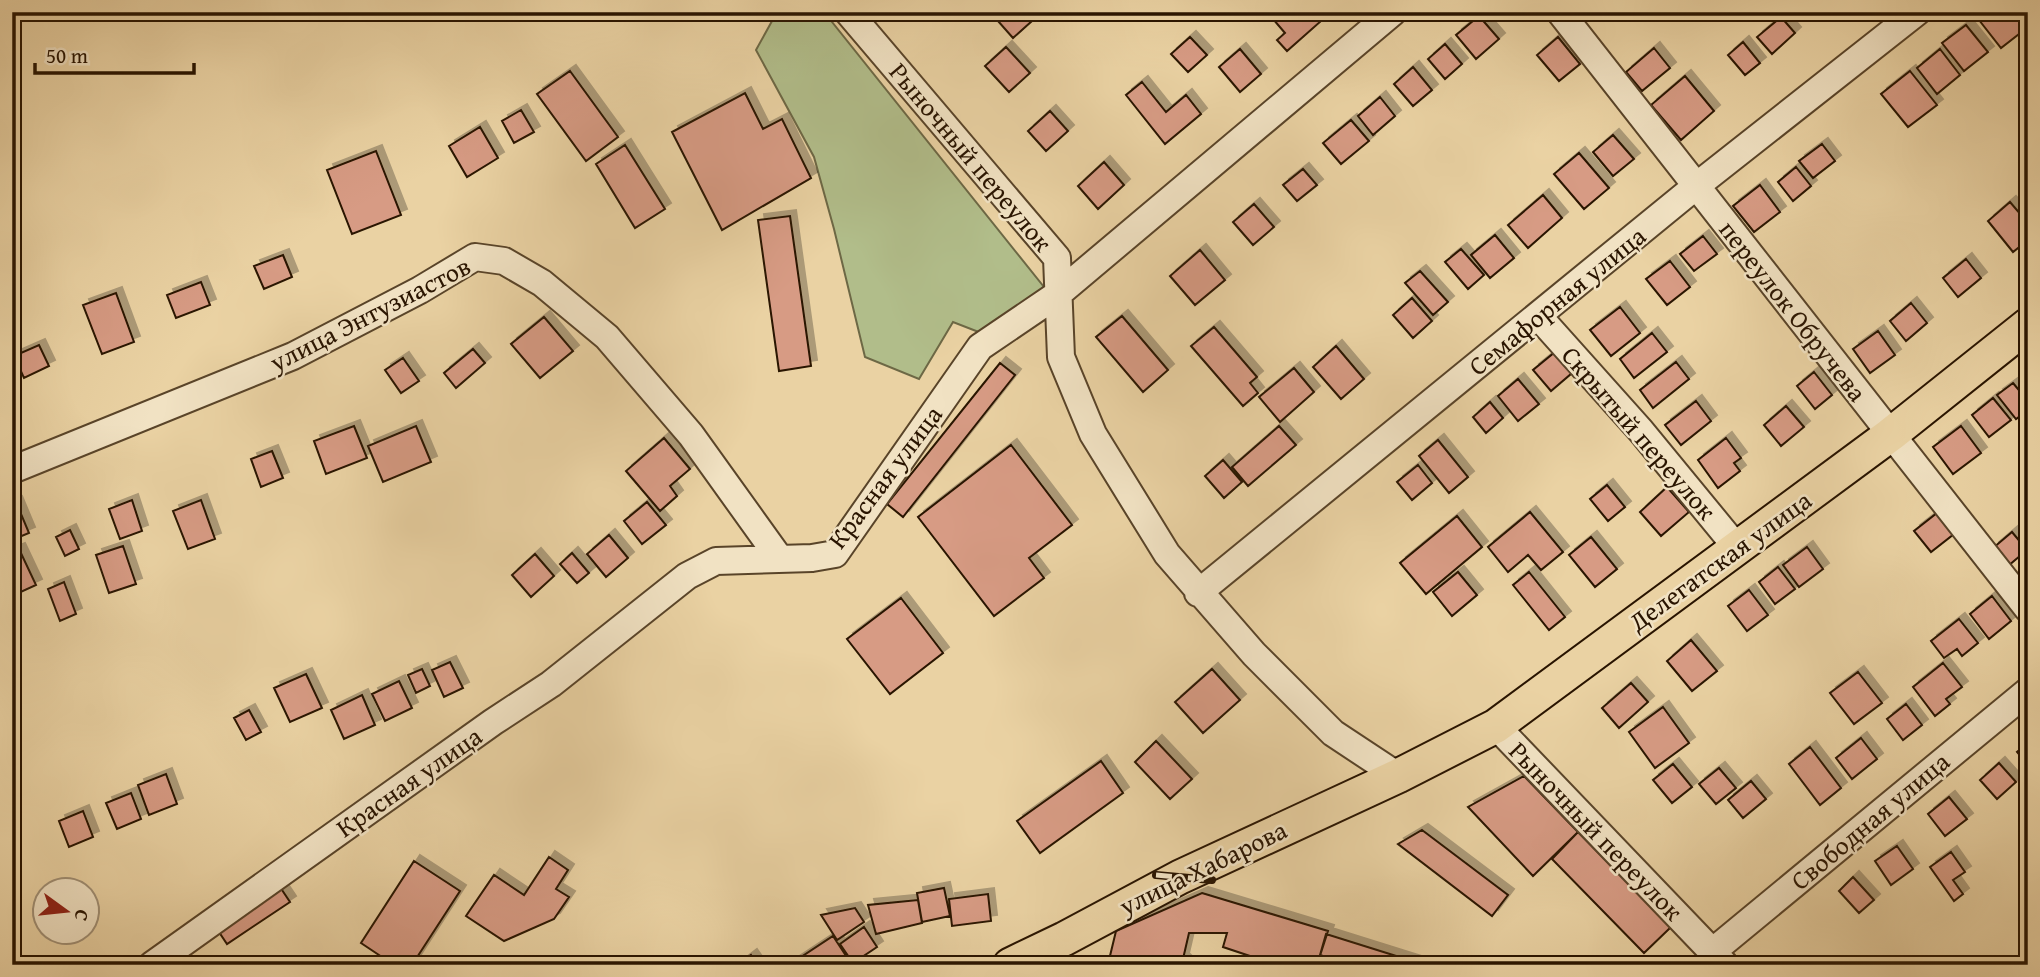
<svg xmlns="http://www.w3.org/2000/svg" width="2040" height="977" viewBox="0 0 2040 977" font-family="'Gentium Book Plus',serif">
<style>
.green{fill:#b1bd8a;stroke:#6d6845;stroke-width:2}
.building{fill:#d79b84;stroke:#291400;stroke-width:2;filter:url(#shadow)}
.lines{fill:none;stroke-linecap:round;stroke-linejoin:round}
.minor-casing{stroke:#594429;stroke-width:30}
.major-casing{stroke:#291400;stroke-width:37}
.minor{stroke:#f1e2c3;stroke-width:26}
.major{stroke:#ead2a3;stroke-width:33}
.rail-casing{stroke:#291400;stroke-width:8}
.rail{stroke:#f1e2c3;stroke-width:5;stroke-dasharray:16;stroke-linecap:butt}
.labels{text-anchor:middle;stroke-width:5;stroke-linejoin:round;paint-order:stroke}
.street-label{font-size:26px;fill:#291400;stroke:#f1e2c3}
</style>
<defs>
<filter id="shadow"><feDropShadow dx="6" dy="-6" stdDeviation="0" flood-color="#0004"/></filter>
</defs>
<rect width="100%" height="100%" fill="#ead2a3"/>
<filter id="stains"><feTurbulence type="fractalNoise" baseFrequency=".00286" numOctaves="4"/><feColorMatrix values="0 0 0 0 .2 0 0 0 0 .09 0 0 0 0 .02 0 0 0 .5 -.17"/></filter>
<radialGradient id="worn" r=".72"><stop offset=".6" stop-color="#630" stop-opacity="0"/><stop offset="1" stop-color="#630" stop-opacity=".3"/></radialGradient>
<path class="green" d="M777,12H824L1048,292L989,336L953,322L919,379L865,357L834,229L814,157L756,50Z"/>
<path class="building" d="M990,12H1042L1013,38Z
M1267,12H1313L1321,21L1287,51L1277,40L1285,33Z
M1989,12H2023L2028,18V27L2001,48L1979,20Z
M1479,16L1499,39L1476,59L1456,35Z
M1781,17L1795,33L1772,54L1757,37Z
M1966,25L1988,52L1964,71L1942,43Z
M1190,37L1207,55L1188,72L1171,54Z
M1558,37L1580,64L1559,81L1537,55Z
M1743,42L1760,63L1745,75L1728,55Z
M1445,44L1462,64L1445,79L1428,59Z
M1006,47L1030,73L1009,92L985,66Z
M1654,48L1670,68L1642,91L1626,72Z
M1240,49L1261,74L1240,92L1219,67Z
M1940,49L1960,75L1937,94L1917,68Z
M1413,67L1432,90L1413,106L1394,84Z
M570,71L618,137L586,161L537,94Z
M1910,71L1937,105L1908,127L1881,94Z
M1685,76L1714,111L1681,140L1651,105Z
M1142,82L1166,112L1186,95L1201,114L1165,144L1126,95Z
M745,93L763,129L782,119L811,178L722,230L672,132Z
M1380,97L1395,116L1373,135L1358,116Z
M521,110L534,132L514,143L502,121Z
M1050,111L1068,131L1046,151L1028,131Z
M1351,120L1369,141L1341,164L1323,143Z
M480,127L498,158L467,177L449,146Z
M1613,135L1634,159L1613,176L1593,152Z
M1822,144L1835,161L1813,178L1799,161Z
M625,145L665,209L635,228L596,164Z
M376,151L401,215L352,234L327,170Z
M1579,153L1609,188L1584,209L1554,174Z
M1104,162L1124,185L1098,209L1078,186Z
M1796,167L1811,186L1793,201L1778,182Z
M1303,169L1317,185L1297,201L1283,185Z
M1760,185L1780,212L1754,232L1733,206Z
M1543,195L1562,218L1528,248L1508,225Z
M2010,202L2028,223V240L2013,252L1988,221Z
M1254,204L1274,227L1253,245L1233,222Z
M790,216L811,366L779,371L758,220Z
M1495,235L1514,258L1490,278L1471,255Z
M1703,236L1717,254L1694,271L1680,254Z
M1461,249L1484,275L1468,289L1445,262Z
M1200,250L1225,280L1195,305L1170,276Z
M283,255L292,277L264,289L254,266Z
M1966,259L1981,278L1958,297L1943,278Z
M1670,261L1690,287L1667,305L1646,279Z
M1420,271L1448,302L1433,315L1405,283Z
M201,282L210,305L176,318L167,295Z
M116,293L134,342L102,354L83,305Z
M1412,298L1432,321L1413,338L1393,315Z
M1911,303L1927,323L1906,341L1890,321Z
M1620,307L1640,333L1611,356L1590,330Z
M1122,316L1168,370L1143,392L1096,337Z
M544,317L573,351L540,378L511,344Z
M1214,327L1257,377L1250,383L1258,393L1243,406L1191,346Z
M1878,331L1895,355L1870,373L1853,349Z
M1652,333L1667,352L1634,378L1620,359Z
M39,345L49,366L24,378L14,356Z
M1336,346L1364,379L1341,399L1313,367Z
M473,349L485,363L456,388L444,373Z
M1555,352L1572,373L1551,391L1533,370Z
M403,358L419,381L401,393L385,370Z
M1676,362L1689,379L1653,408L1640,390Z
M1000,363L1015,375L903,517L887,504Z
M1294,368L1314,392L1280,422L1259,397Z
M1814,372L1832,395L1815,409L1797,386Z
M1518,379L1539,404L1518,421L1498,396Z
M2013,383L2028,401V410L2016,419L1997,395Z
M1993,398L2011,420L1989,437L1972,415Z
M1696,401L1711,421L1681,445L1665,425Z
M1490,402L1503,418L1486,433L1473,417Z
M1786,406L1804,427L1781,446L1764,425Z
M354,426L367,458L326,474L314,441Z
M416,426L431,462L383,482L368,446Z
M1279,426L1296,445L1248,486L1232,467Z
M1961,426L1981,453L1953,474L1933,447Z
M664,438L690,469L670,486L677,496L660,511L626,471Z
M1726,438L1741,458L1734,463L1740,471L1718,488L1698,460Z
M1438,440L1468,477L1449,493L1419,456Z
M1011,445L1072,525L1029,558L1044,578L994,616L918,517Z
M272,451L283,478L261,487L251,459Z
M1223,460L1242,482L1224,498L1205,476Z
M1418,465L1432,483L1412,500L1397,482Z
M1607,485L1625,507L1608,521L1590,499Z
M1667,487L1689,512L1661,536L1640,512Z
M132,500L142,531L120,539L109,509Z
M201,500L215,539L188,549L173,511Z
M16,502L29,533L12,540V503Z
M647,502L666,525L642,544L624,521Z
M1530,512L1563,552L1541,570L1528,555L1508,572L1488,547Z
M1937,513L1954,534L1931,552L1914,531Z
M1457,516L1482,547L1426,594L1400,563Z
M70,530L79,549L65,556L56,537Z
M2012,532L2027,550L2008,566L1993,548Z
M609,535L628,558L606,577L587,554Z
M1591,537L1617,569L1595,587L1569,555Z
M123,546L136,584L109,593L96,555Z
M1807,547L1823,569L1799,587L1783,565Z
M19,549L36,585L12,596V552Z
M572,553L589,573L577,583L560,564Z
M535,554L554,576L531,597L512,575Z
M1778,567L1795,589L1775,604L1759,582Z
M1458,572L1477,595L1452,616L1433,592Z
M1529,572L1565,617L1549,630L1513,585Z
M64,582L76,614L60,621L48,589Z
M1749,590L1768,615L1747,631L1728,606Z
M1992,596L2011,621L1989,639L1970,614Z
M901,598L943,653L890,694L847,639Z
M1959,619L1978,643L1962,656L1957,649L1944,658L1931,641Z
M1691,640L1717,671L1692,691L1667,661Z
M450,662L463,688L444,697L432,670Z
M1943,663L1962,687L1946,699L1950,704L1935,716L1913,687Z
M422,669L430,686L416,693L408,675Z
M1212,669L1240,700L1203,733L1175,702Z
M1858,672L1882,703L1854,724L1830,693Z
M306,674L322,708L290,722L274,688Z
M399,681L412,708L385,721L372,694Z
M1631,683L1648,702L1619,728L1602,708Z
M362,695L375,725L344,739L331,710Z
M1906,704L1922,725L1903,740L1887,719Z
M1663,707L1689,743L1655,768L1629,732Z
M249,710L261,732L246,740L234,718Z
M1861,738L1877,759L1852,779L1836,758Z
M1156,741L1192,779L1170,799L1135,762Z
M2028,743V765L2017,752Z
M1810,747L1841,788L1820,805L1789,764Z
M1101,761L1123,793L1040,853L1017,821Z
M1999,763L2016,782L1997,799L1980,780Z
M1673,764L1692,787L1672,803L1653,780Z
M1719,768L1736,788L1716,804L1699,784Z
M166,774L177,804L149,815L138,785Z
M1524,776L1578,832L1533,876L1468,807Z
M1751,781L1766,799L1743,818L1728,800Z
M131,793L141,819L117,829L106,803Z
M1949,797L1967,819L1945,836L1928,814Z
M83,811L93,837L69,847L59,821Z
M1422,830L1508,895L1492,916L1398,844Z
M1578,832L1671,927L1644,953L1552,859Z
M1897,846L1913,869L1891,885L1875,861Z
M1951,852L1965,872L1953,880L1963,894L1954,901L1930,867Z
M549,857L568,870L556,889L569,897L554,919L504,941L466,916L494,875L524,895Z
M414,861L460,891L412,965H394L361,943Z
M1853,877L1874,900L1859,913L1839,891Z
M280,887L290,902L227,944L217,929Z
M944,888L950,916L922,922L917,893Z
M1202,893L1328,931L1317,965H1277L1223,947L1227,933H1189L1183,959L1189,965H1120L1110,956L1116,931Z
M988,894L991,921L952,926L949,899Z
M918,900L922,923L876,934L868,905Z
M855,908L864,922L837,940L821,915Z
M864,927L877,947L853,963L840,944Z
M1326,934L1425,965H1349L1320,955Z
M833,936L852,965H789Z
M751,955L758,965H738Z"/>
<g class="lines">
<defs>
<path id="minor" d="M848,12L1057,258L1061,357L1093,434L1167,554L1254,654L1333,733L1398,776
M1560,12L2028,609
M1539,317L1641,431L1738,549
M12,470L293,356L420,290L475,257L504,261L542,283L607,337L691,435L780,559
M1198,593L1695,187L1917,12
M1496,726L1725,965
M1712,952L2028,691
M152,965L493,722L551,684L687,576L716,561L812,558L835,554L980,347L1058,294L1393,12"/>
<path id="major" d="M1010,965L1064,939L1180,877L1398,776L1496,726L1890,435L2028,325"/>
</defs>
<use href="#minor" class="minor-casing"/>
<use href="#major" class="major-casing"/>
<use href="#minor" class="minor"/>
<use href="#major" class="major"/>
<defs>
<path id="rail" d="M1156,875L1212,880"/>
</defs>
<use href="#rail" class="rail-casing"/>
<use href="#rail" class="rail"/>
</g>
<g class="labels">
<g class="street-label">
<text transform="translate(971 157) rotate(50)" y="9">Рыночный переулок</text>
<text transform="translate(1557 301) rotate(-39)" y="9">Семафорная улица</text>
<text transform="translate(1793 311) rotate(52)" y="9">переулок Обручева</text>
<text transform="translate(370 314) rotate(-27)" y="9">улица Энтузиастов</text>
<text transform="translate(1639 433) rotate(49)" y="9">Скрытый переулок</text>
<text transform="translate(885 477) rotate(-53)" y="9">Красная улица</text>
<text transform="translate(1720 561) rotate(-36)" y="9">Делегатская улица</text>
<text transform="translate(409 782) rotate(-35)" y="9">Красная улица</text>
<text transform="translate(1870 821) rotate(-40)" y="9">Свободная улица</text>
<text transform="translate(1596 831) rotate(46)" y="9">Рыночный переулок</text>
<text transform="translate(1203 868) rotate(-26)" y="9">улица Хабарова</text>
</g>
</g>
<rect width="2040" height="977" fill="none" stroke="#ead2a3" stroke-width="42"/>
<rect x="14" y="14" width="2012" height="949" fill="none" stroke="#291400" stroke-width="3.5"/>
<rect x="21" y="21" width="1998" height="935" fill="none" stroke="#291400" stroke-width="2"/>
<g transform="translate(66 911) rotate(105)"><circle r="33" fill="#f1e2c3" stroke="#a19075" stroke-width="2"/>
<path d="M0-5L12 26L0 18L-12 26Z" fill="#8f2418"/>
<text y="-10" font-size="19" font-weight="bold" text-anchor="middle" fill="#291400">С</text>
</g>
<path d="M35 63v10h159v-10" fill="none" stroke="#291400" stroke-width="3.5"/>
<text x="46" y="63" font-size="21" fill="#291400" stroke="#f1e2c3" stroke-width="5" paint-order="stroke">50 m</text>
<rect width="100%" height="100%" filter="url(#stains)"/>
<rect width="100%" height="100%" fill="url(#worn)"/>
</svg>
